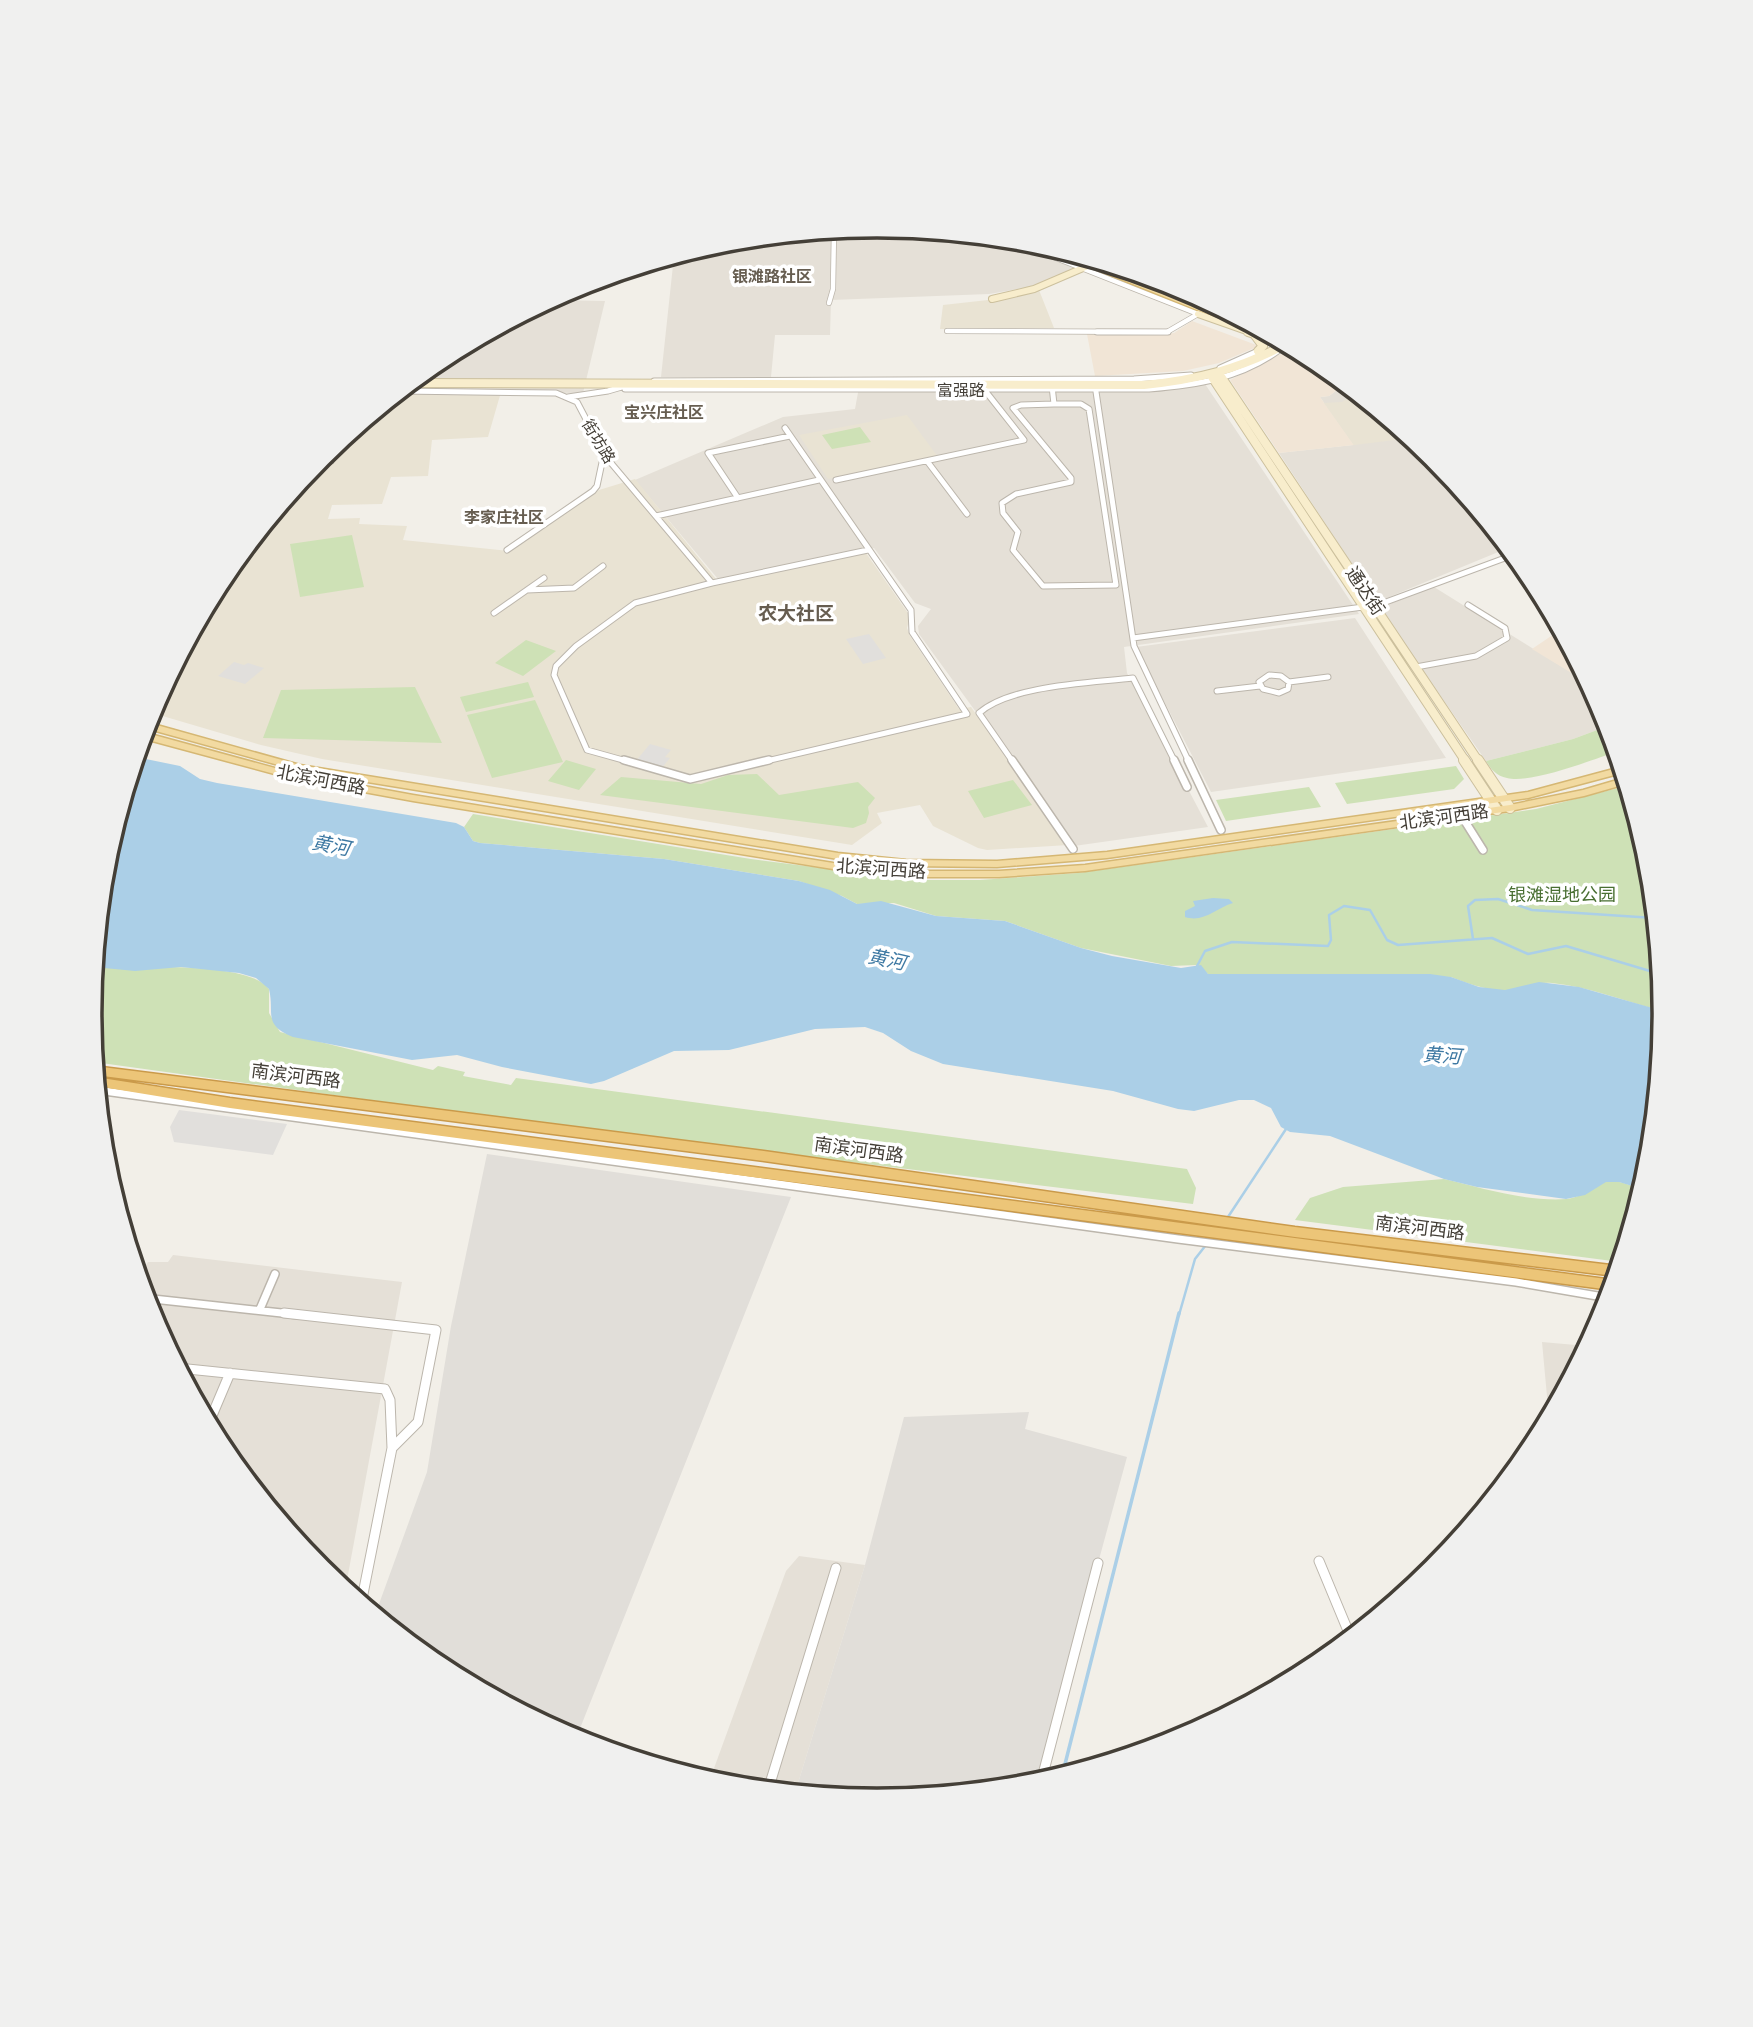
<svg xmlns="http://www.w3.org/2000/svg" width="1753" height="2027" viewBox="0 0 1753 2027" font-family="'PT Sans Narrow','Noto Sans SC',sans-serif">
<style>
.residential{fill:#e5e0d7}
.commercial{fill:#f1e5d6}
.industrial{fill:#e1ded9}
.education{fill:#e9e3d3}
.green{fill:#cee1b6}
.parking{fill:#e1dfdc}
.water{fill:#abcfe7}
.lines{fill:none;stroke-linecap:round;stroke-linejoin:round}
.stream-far1{stroke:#abcfe7;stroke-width:2.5}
.stream{stroke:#abcfe7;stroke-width:3.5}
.street-far3-casing{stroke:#bcb6ac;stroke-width:6}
.street-far2-casing{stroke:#bcb6ac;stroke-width:7}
.street-far1-casing{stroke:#bcb6ac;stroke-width:10}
.street-casing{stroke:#bcb6ac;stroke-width:11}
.secondary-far2-casing{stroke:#ccc09d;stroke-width:8}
.secondary-far1-casing{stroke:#ccc09d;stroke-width:10}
.secondary-casing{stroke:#ccc09d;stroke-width:12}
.primary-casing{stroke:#d5b773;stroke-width:3}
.highway-casing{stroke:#ca9a4a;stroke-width:3}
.street-far3{stroke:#fff;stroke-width:4.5}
.street-far2{stroke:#fff;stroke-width:5}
.street-far1{stroke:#fff;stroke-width:7}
.street{stroke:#fff;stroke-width:9}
.secondary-far2{stroke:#f8edcc;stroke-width:6}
.secondary-far1{stroke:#f8edcc;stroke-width:8}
.secondary{stroke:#f8edcc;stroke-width:10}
.primary{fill:#f2daa1;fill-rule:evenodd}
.highway{fill:#ecc578;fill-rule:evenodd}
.labels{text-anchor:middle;stroke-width:7;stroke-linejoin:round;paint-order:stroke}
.far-neighbourhood-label{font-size:16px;font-weight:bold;fill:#665d50;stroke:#fff}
.far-street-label{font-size:16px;fill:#443f37;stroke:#fff}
.street-label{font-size:18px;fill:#443f37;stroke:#fff}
.park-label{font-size:18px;fill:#496f32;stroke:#fff}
.neighbourhood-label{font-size:19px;font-weight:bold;fill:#665d50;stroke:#fff}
.water-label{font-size:19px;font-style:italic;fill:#3e79a3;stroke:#fff}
.rim{fill:none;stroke:#443f37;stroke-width:3.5}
</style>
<rect width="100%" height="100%" fill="#f2efe8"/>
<path class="residential" d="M803,233L954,234L982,237L1006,241L1079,269L1036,286L989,294L831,300L830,335H775L771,377H661L674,256L723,241Z
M549,300L605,301L583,393L400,391L439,359Z
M1205,384L1359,614L1124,647L1127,673L1208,827L1074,846L919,634L918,626L931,609L915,603L874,548L718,579L635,480L783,417L855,409L859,387Z
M1345,384L1433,457L1508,548L1377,602L1279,453L1353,445L1320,397L1329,396Z
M1434,587L1588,683L1608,726L1573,739L1486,761L1379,608Z
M1355,618L1446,758L1211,792L1136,647Z
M173,1255L402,1282L345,1591L320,1570L222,1451L149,1314L138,1276L148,1262H168Z
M1542,1342L1587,1346L1549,1418Z
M799,1556L865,1565L795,1793L723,1786L709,1782L786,1571Z"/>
<path class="commercial" d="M1192,321L1259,346L1219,363L1183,371L1095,376L1087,334H1167L1174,333Z
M1295,351L1314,359L1345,384L1329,396L1320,397L1354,445L1279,453L1230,380L1278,355Z
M1560,630L1588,683L1532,649Z"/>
<path class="industrial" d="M487,1154L791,1197L575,1741L439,1668L375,1615L427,1472L451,1326Z
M1029,1412L1025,1429L1127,1457L1038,1783L876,1801L795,1793L865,1565L904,1417Z"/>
<path class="education" d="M1039,290L1054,328L940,329L943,305L997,299Z
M400,391L501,392L488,437L432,440L428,476L391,477L382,504L332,505L328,519L360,518L359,524L407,526L403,540L509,551L599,490L635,479L716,579L722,583L866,553L910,616L907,628L910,636L959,709L971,707L1068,845L987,850L978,848L933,826L920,805L877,813L882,823L852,845L322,759L261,745L149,712L222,576L320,457Z
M1355,393L1411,438L1354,445L1324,403L1342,402Z
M907,415L938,457L828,479L799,435Z"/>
<path class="green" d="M860,427L871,442L832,449L822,435Z
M352,535L364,587L300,597L290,544Z
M526,640L556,651L523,676L495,663Z
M528,682L534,697L466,712L460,697Z
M415,687L442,743L263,738L281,690Z
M535,700L563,762L492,778L467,715Z
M1608,726L1616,752C1591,760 1531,784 1507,778C1496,776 1491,769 1486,761L1573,739Z
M566,760L596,769L579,790L548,781Z
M1456,766L1464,779L1454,789L1347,804L1335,783Z
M757,774L779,795L858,782L875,798L868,807L869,813L866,823L853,828L600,795L621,777L701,784L728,775Z
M1013,780L1032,805L984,818L968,791Z
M1626,786L1649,860L1663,1011C1626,1002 1591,987 1552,983C1537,982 1528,986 1515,989C1495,994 1469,984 1451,977L1208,974L1197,965L1171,966L1081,948L1005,921L936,916L894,903L857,904L842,896L799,881L664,859L480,843L473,841L464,827L473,814L751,859L916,880H980L1078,873L1536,809Z
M1309,787L1321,807L1226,821L1216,800Z
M94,967C130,968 248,960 269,989V1013L280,1032L433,1070L438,1066L465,1072L463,1076L511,1085L516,1078L1187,1169L1196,1188L1193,1204L579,1129L94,1062L89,1013Z
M1444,1179C1482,1188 1527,1202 1567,1199C1584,1197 1590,1186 1605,1182C1617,1179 1631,1186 1642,1189L1620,1262L1295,1220L1310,1198L1343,1187Z"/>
<path class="parking" d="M869,634L886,658L863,664L846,639Z
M234,662L244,665L248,663L264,668L245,684L218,676Z
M650,744L671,750L665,757L670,758L661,769L635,762Z
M179,1110L287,1124L273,1155L174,1142L170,1127Z"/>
<path class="water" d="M136,757L180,766L200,779L217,783L456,823L464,827L473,841L480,843L664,859L799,881L830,890L857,904L881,901L936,916L1005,921L1081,948L1112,956L1181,968L1201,965L1208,974H1430L1451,977L1479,987L1505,990L1539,982L1579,987L1663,1011L1649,1167L1642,1189L1619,1182H1606L1585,1195L1566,1199L1477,1187L1444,1179L1330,1136L1290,1132L1281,1127L1271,1108L1254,1100H1239L1194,1111L1178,1109L1113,1091L943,1064L911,1051L883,1033L865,1027L815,1029L729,1050L674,1051L604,1081L591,1084L502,1067L457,1055L412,1060L293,1037C262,1024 275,1014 269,989L256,978L239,973L181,967L135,971L94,967L104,860Z
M1213,898L1229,899L1233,903C1216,908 1204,923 1185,917V911L1195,906L1193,901Z"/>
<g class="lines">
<path class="stream-far1" d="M1473,939L1468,906L1475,900L1498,899L1532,910L1654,918
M1196,968L1205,951L1232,942L1328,946L1331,940L1329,915L1344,906L1370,910L1387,940L1398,945L1492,938L1528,954L1566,946L1660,974
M1226,1220L1286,1129
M1179,1315L1195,1259L1213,1236"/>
<path class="stream" d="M1062,1776L1179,1313"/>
<defs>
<path id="street-far3" d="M1008,239L1198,314
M1146,276L1197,296
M829,303L833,289L834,230
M947,331L1167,332L1198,314"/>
<path id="street-far2" d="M1097,332H1168
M1220,368L1258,351
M654,381L1134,379L1191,375
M1095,385L1134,646L1189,762
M1052,386L1054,404
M625,389H1149C1196,385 1239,379 1278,351
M400,391L556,393L577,402L606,457L712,583
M568,397L608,391L632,384
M1054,404H1081L1089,409L1116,585L1043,586L1013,550L1018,532L1003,513L1002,503L1016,494L1071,482V478L1013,408L1021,405Z
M316,461H331
M927,461L967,514
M836,480L1024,440L983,388
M738,498L708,453L790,436
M656,516L819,480
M507,550L593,491L597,486L604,453
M527,590L574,588L603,566
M1375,606L1513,555
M494,613L544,578
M1133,638L1363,607
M1416,667L1476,656L1507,638L1505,628L1468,605
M1269,675L1281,676L1289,682L1288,689L1279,693L1263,689L1259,682Z
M1289,682L1328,677
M1217,691L1260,686
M630,762L587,750L554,675L556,666L576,646L635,603L712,583L868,550
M762,762L967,714L912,632L911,610L785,428
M1013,762L979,713C1011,685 1091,683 1133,678L1175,762"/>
<path id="street-far1" d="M624,760L690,779L769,760
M1012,760L1073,849
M1174,760L1187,787
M1188,760L1221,830
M1461,815L1483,850
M97,1090L1178,1239L1516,1282L1609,1298
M144,1298L300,1315
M260,1309L275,1274"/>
<path id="street" d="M284,1313L436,1330L418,1422L392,1448L361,1604
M178,1368L385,1389L390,1400L392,1448
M208,1425L230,1373
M1319,1561L1351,1638
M1041,1782L1098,1563
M768,1790L836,1568"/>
<path id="secondary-far2" d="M992,299L1034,289L1090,265
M1198,314L1252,333"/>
<path id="secondary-far1" d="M1248,332L1254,334L1263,346L1258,351
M1220,375L1479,762
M1212,377L1466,762
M409,383L1144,385C1195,380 1241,369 1286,344"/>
<path id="secondary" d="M1464,760L1497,810
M1478,760L1510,808"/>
<path id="primary" d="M877,226L902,229H851Z
M1026,241L1055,249L1257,329L1279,341H1274Z
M1167,288H1171L1202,299L1221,310H1216L1167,290Z
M146,722L300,765L838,853L906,860L997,861L1107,852L1528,792L1621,767L1622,773L1528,798L1107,858L997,867L906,866L838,859L300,771L145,728Z
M143,732L293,773L413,795L833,863L916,871H999L1085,865L1510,805L1583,790L1624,778L1626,784L1584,796L1510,811L1085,871L999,877H916L833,869L413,801L293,779L141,738Z"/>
<path id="highway" d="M94,1066L771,1152L1295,1227L1619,1266L1615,1276L1295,1237L771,1162L95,1075Z
M95,1077L230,1098L1614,1280L1611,1290L230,1108L96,1086Z"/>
</defs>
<use href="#street-far3" class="street-far3-casing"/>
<use href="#street-far2" class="street-far2-casing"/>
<use href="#street-far1" class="street-far1-casing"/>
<use href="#street" class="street-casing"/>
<use href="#secondary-far2" class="secondary-far2-casing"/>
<use href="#secondary-far1" class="secondary-far1-casing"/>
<use href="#secondary" class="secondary-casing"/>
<use href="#primary" class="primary-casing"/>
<use href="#highway" class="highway-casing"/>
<use href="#street-far3" class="street-far3"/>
<use href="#street-far2" class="street-far2"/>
<use href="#street-far1" class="street-far1"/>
<use href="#street" class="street"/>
<use href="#secondary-far2" class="secondary-far2"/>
<use href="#secondary-far1" class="secondary-far1"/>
<use href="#secondary" class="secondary"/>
<use href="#primary" class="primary"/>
<use href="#highway" class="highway"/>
</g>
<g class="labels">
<g class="far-neighbourhood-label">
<text x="772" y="282">银滩路社区</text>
<text x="664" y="418">宝兴庄社区</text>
<text x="504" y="523">李家庄社区</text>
</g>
<g class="far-street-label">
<text x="961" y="396">富强路</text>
<text transform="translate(599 441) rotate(59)" y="6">街坊路</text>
</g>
<g class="street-label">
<text transform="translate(1365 591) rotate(56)" y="6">通达街</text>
<text transform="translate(321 780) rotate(11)" y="6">北滨河西路</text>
<text transform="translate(1444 817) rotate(-8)" y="6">北滨河西路</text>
<text transform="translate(881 869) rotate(4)" y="6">北滨河西路</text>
<text transform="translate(296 1076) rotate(7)" y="6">南滨河西路</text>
<text transform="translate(859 1150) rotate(8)" y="6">南滨河西路</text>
<text transform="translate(1420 1228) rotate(7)" y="6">南滨河西路</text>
</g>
<g class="park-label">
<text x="1562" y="901">银滩湿地公园</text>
</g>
<g class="neighbourhood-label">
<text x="796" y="620">农大社区</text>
</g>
<g class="water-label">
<text transform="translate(331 845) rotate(11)" y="7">黄河</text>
<text transform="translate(887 959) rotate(12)" y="7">黄河</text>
<text transform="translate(1442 1055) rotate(4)" y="7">黄河</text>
</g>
</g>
<path d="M0 0H1753V2027H0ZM102 1013a775 775 0 1 1 1550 0a775 775 0 1 1-1550 0Z" fill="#f0f0ef" fill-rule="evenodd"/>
<path class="rim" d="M102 1013a775 775 0 1 1 1550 0a775 775 0 1 1-1550 0Z"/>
</svg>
